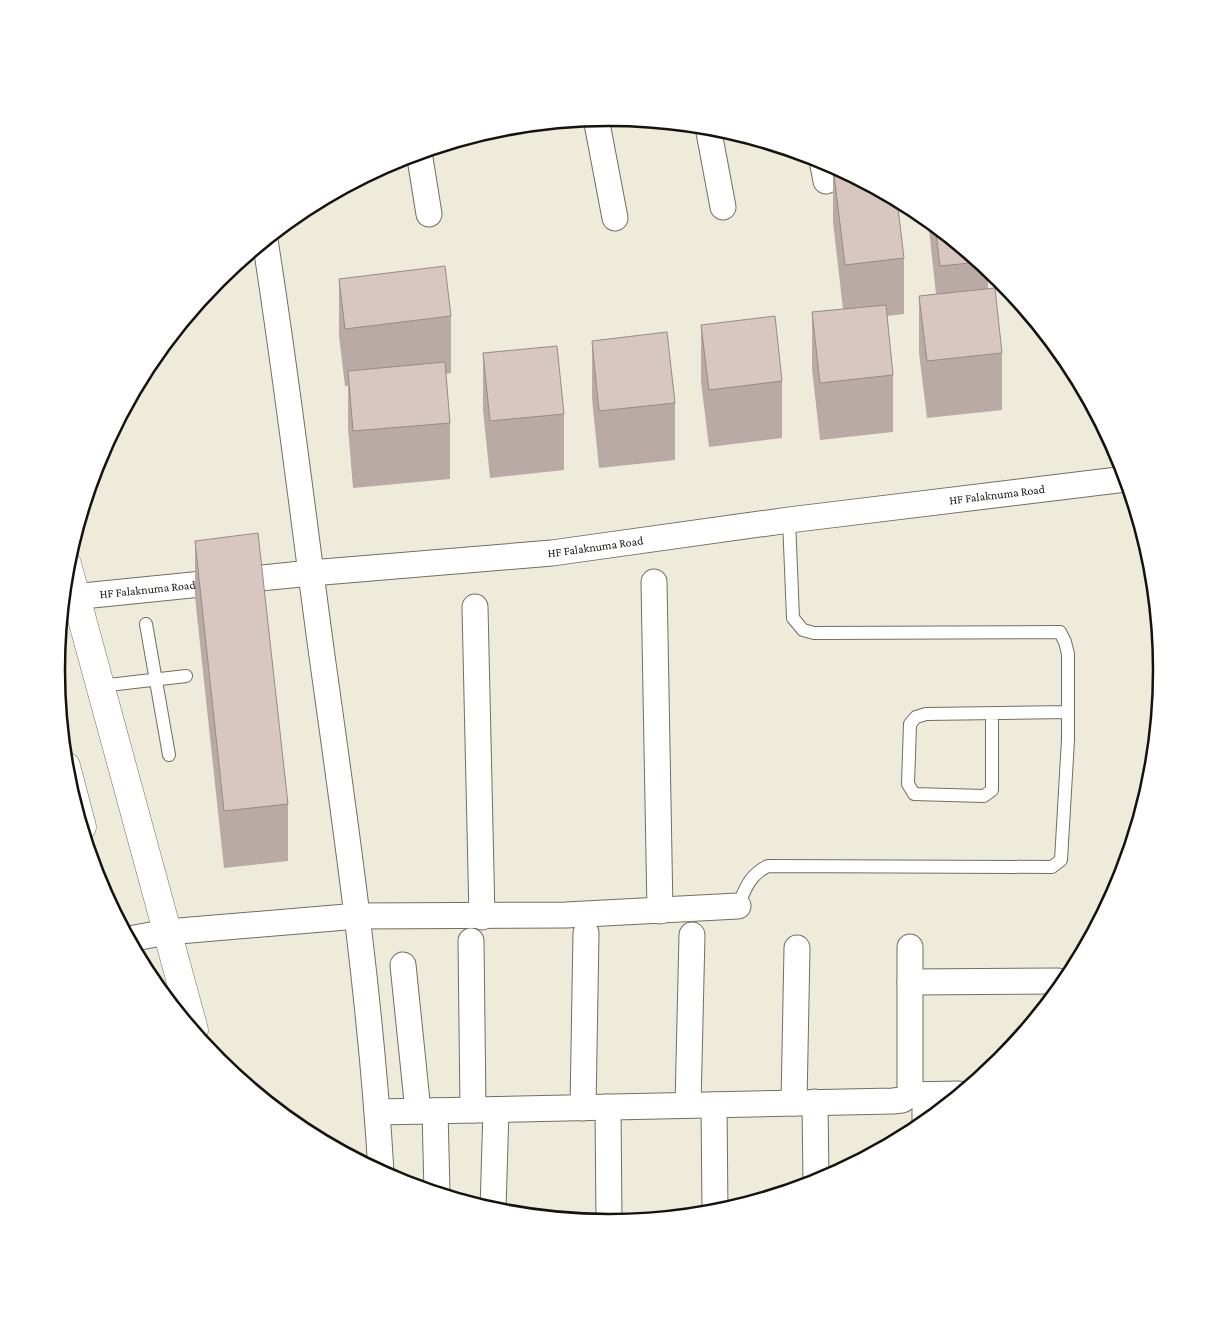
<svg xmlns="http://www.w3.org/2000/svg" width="1218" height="1339" viewBox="0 0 1218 1339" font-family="'Crimson Pro',serif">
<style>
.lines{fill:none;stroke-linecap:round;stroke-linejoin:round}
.service-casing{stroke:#726f61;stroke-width:14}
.minor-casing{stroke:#726f61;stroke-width:27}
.tertiary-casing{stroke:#726f61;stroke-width:29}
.primary-casing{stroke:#726f61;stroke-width:29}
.service{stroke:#fff;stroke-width:12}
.minor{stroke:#fff;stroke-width:25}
.tertiary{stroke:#fff;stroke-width:28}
.primary{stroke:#fff;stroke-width:28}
.wall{fill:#baaaa5}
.building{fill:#d8c6c0;stroke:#978b86}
.labels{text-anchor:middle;stroke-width:4.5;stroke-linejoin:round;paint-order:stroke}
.street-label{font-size:12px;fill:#14130e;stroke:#fff}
.rim{fill:none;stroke:#14130e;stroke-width:2.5}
</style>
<rect width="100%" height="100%" fill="#eeebdb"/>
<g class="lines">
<defs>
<path id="service" d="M146,624L169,755
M100,686L186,676
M992,714V790L984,796L914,794L908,784L910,724L916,717L926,714L1068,712
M738,906C745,889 750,874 768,866L1052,867L1061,860L1068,740V654L1065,642L1060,632L814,633L803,630L793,618L789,520"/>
<g id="minor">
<path d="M596,118L615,218"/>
<path d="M708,127L723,207"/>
<path d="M419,152L429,214"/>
<path d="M822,160L826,181"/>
<path d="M265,240C287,379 303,517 322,656C346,828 371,999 381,1172"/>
<path d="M654,582L660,911"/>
<path id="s1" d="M63,598L311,573L552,553L789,520L1126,479"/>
<path d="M475,607L482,917"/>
<path d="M129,939L167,932L358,916L566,915L738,906"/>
<path d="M471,941L473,1110"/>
<path d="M910,947V1095L959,1094"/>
<path d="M403,965L418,1111"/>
<path d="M910,982L1058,981"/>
<path d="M925,1095V1122"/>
<path d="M815,1102L816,1181"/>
<path d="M794,1103L797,948"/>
<path d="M688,1105L692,935"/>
<path d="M714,1105L715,1212"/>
<path d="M608,1107L609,1222"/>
<path d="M583,1108L586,933"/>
<path d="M435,1111L437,1192"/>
<path d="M378,1112L893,1101L902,1100L910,1095"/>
<path d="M493,1209L496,1110"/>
</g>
<path id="tertiary" d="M67,564L194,1030"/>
<path id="primary" d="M66,766L82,827"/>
</defs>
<use href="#service" class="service-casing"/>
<use href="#minor" class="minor-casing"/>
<use href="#tertiary" class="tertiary-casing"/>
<use href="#primary" class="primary-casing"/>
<use href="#service" class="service"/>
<use href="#minor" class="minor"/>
<use href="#tertiary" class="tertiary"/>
<use href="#primary" class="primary"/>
</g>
<path class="wall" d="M833,165L904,258V314L887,316L893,375V432L820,440L812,369V312L843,309L833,222Z
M928,220L988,269V288L1002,353V410L927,418L919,353V296L936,294Z
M339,279L451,316V373L446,374L450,423V479L353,488L348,428V386H345L339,336Z
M701,325L782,381V438L709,447L701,382Z
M592,341L675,403V460L599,468L592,398Z
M483,353L564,414V470L490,478L483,410Z
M195,541L288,804V861L224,868L195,597Z"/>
<path class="building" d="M833,166L897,200L904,258L845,265Z
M935,225L980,262L940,266Z
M445,266L451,316L345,329L339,279Z
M995,288L1002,353L927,361L919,296Z
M886,305L893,375L820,383L812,312Z
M775,316L782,381L709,390L701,325Z
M667,332L675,403L599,411L592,341Z
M557,346L564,414L490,421L483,353Z
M445,362L450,423L353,431L348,371Z
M258,533L288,804L224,811L195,541Z"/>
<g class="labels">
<g class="street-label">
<text dy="4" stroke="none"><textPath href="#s1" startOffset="940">HF Falaknuma Road</textPath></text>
<text dy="4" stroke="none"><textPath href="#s1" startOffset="535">HF Falaknuma Road</textPath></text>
<text dy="4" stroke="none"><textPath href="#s1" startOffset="85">HF Falaknuma Road</textPath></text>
</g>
</g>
<path d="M0 0H1218V1339H0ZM65 670a544 544 0 1 1 1088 0a544 544 0 1 1-1088 0Z" fill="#fff" fill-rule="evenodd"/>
<path class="rim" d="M65 670a544 544 0 1 1 1088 0a544 544 0 1 1-1088 0Z"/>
</svg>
